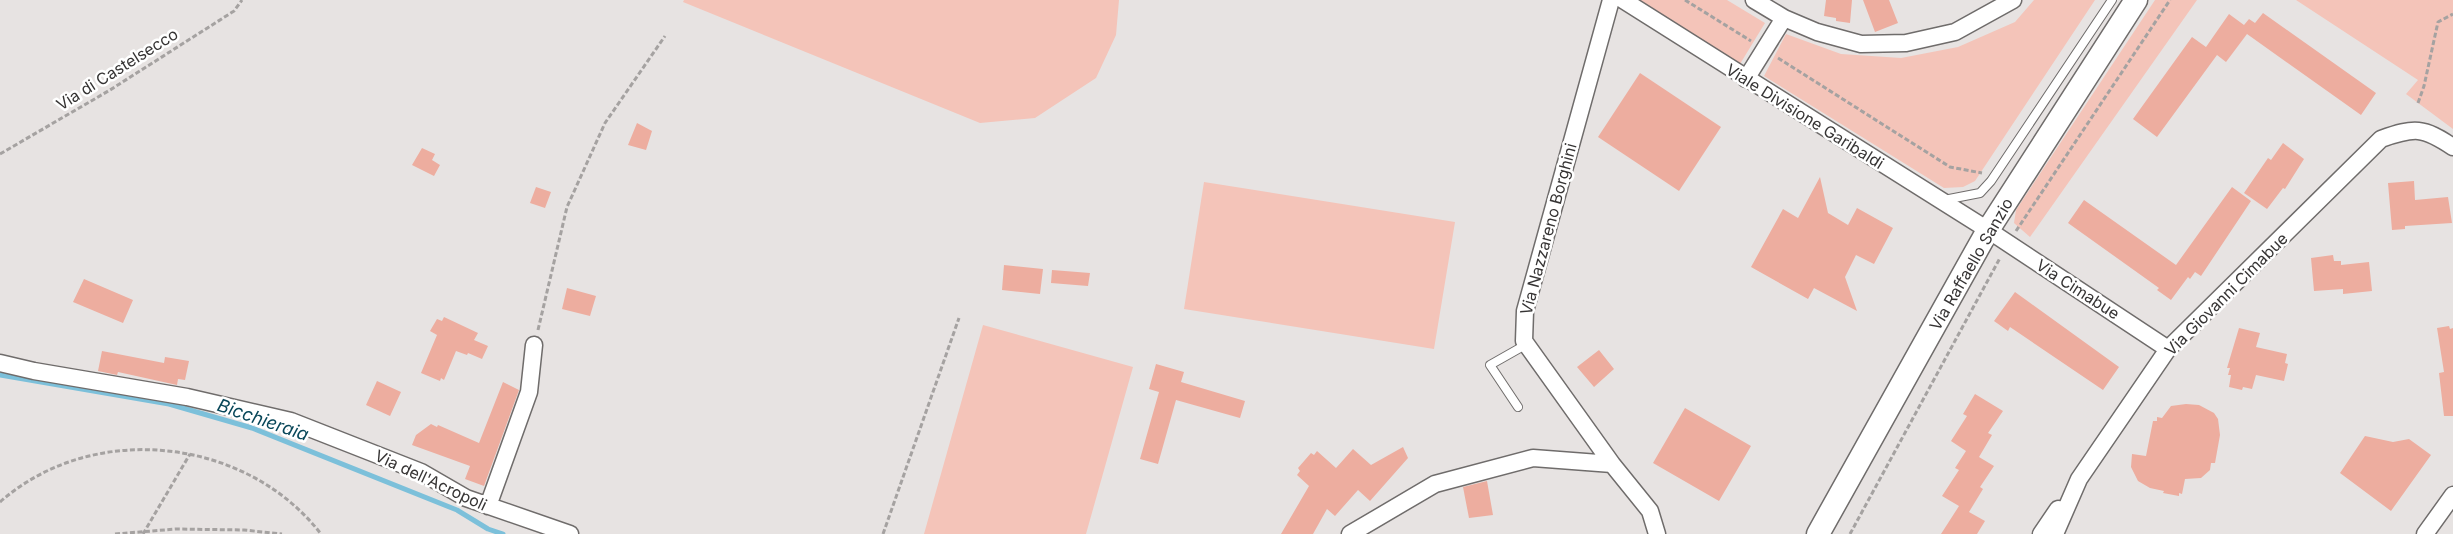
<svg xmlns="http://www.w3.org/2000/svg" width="2453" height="534" viewBox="0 0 2453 534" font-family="Inter,sans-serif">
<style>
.green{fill:#f4c4b9}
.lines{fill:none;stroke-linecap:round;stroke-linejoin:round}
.stream{stroke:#7cc0da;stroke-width:5}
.building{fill:#edad9f}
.service-casing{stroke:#6f6c6b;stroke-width:10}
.minor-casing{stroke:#6f6c6b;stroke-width:19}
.secondary-casing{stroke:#6f6c6b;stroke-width:25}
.path{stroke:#a5a2a1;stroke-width:3;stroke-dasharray:5 2.5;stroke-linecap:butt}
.service{stroke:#fff;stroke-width:8}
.minor{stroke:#fff;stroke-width:16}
.secondary{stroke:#fff;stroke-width:22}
.labels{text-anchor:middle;stroke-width:5;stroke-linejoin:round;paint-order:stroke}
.street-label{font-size:16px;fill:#363434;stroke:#fff}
.water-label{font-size:18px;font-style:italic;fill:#094759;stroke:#fff}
</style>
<rect width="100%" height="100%" fill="#e7e3e2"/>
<path class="green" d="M684,0H1119L1116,35L1096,78L1035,118L980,123L683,2Z
M1640,0H1727L1765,23L1740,64Z
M2034,0H2095L1975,181L1963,187L1944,188L1764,76L1786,34L1841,54L1901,58L1958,47L2015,22Z
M2155,0H2197L2030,237L2014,223L2016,210Z
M2296,0H2453V129L2406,94L2418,80Z
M1204,182L1455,222L1434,349L1184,309Z
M983,325L1133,367L1086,534H924Z"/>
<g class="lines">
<path class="stream" d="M0,375L169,404L252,428L457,510L488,529L503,534"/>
</g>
<path class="building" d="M1826,0H1852L1850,23L1836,21V18L1824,16Z
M1863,0H1889L1898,23L1875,32Z
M2263,13L2376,93L2361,115L2247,34L2226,62L2217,55L2157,137L2133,119L2192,37L2206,47L2229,14L2244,25L2249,19L2255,23Z
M1640,73L1721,127L1679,191L1598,137Z
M637,123L652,131L646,150L628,145Z
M2283,143L2304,159L2285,189L2283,188L2267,209L2244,193L2268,158L2271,160Z
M422,148L435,154L432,160L440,165L434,176L412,165Z
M1820,177L1828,213L1848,225L1857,208L1893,228L1874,264L1856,255L1845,277L1857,311L1814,288L1808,299L1751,267L1783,209L1798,218Z
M2414,181L2415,200L2448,197L2452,223L2405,226V229L2392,230L2388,183Z
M536,187L551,192L545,208L530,203Z
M2232,187L2251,201L2201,276L2195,272L2190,279L2188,277L2171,300L2157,290L2159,288L2068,223L2084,200L2176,265Z
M2333,255L2334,261H2341V265L2369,262L2372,291L2343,294V289L2314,291L2311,258Z
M1004,265L1043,269L1040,294L1002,290Z
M1052,270L1090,273L1088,286L1051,283Z
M84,279L133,300L123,323L73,302Z
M567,288L596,296L590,316L562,309Z
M2015,292L2119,367L2103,390L2010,327L2008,331L1994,321Z
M444,317L478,333L474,340L488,346L482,359L468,353L467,355L456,351L444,380L441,378L440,381L421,373L437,335L430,331L437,319L442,321Z
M2449,326L2450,329L2453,328V416H2444L2439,373L2444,372L2437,328Z
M2239,328L2260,333L2256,347L2287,354L2285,363L2288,364L2284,381L2256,375L2252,389L2243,387L2242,390L2229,387L2231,375H2228L2230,368H2227Z
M1599,350L1614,369L1594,387L1577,367Z
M102,351L164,363L165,357L189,361L185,380L178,379L177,385L118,372L117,375L98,371Z
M1156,364L1184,372L1181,382L1245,401L1240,418L1176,400L1158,464L1140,459L1159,392L1149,389Z
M377,381L401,392L390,416L366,405Z
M503,382L519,390L484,486L465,479L470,466L412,445L416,435L431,424L437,427L438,425L479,443Z
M1975,394L2003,411L1988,433L1992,435L1979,457L1994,466L1980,487L1983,489L1969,512L1985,521L1977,534H1941L1959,506L1942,496L1959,470L1955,468L1966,451L1951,441L1967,416L1963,414Z
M2186,404L2199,405L2214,413L2218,419L2220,435L2215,463H2211L2210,470L2201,478L2185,479L2182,494L2179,493V496L2163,493L2164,491L2150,488L2138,481L2131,467L2132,454L2146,456L2153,421H2157V417L2162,418L2171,406Z
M1685,408L1751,446L1719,501L1653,463Z
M2365,436L2393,442L2409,439L2431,455L2391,511L2340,473Z
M1403,447L1408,458L1370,501L1358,490L1335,516L1327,509L1313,534H1281L1309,486L1297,475L1300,471L1298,468L1311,453L1314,455L1317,451L1336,468L1353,449L1371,465Z
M1487,481L1493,515L1469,518L1463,487Z"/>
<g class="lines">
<defs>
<path id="service" d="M1944,200L1980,193L1991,181L2112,0
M1518,407L1490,365L1527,344"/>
<path id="minor" d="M1611,0L1525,311L1524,341L1612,464
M1623,0L1988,230L2168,349
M1754,0L1784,18
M1746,79L1784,18L1817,32L1861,44L1906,43L1955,32L2013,0
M0,363L34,371L187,397L291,421L421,472L466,498L570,534
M488,506L529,392L534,345
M1350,534L1435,484L1533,458L1612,464L1650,511L1657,534
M2041,534L2058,509
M2055,534L2079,479L2168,349L2381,139C2415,127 2423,127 2453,147
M2425,534L2453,495"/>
<path id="secondary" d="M1818,534L1988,230L2136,0"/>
</defs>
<use href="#service" class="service-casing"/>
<use href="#minor" class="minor-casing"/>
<use href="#secondary" class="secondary-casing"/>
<path class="path" d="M1685,0L1751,41
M1778,58L1950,167L1982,173
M2418,103L2424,86L2438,22L2453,14
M0,154L110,90L234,11L242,0
M2016,231L2170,0
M538,330L567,207L605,123L665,36
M0,502C93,420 246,437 321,534
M115,534L176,529L244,530L282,534
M143,534L190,454
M883,534L959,318
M1850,534L2000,258"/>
<use href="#service" class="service"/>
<use href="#minor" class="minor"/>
<use href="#secondary" class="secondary"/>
</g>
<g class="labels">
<g class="street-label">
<text transform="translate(117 69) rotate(-32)" y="6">Via di Castelsecco</text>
<text transform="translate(1805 116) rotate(32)" y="6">Viale Divisione Garibaldi</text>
<text transform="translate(1548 229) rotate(-75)" y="6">Via Nazzareno Borghini</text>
<text transform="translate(1971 264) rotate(-60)" y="6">Via Raffaello Sanzio</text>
<text transform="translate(2078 289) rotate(33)" y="6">Via Cimabue</text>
<text transform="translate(2226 294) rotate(-45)" y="6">Via Giovanni Cimabue</text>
<text transform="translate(431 480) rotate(25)" y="6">Via dell'Acropoli</text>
</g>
<g class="water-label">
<text transform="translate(263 420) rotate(19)" y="6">Bicchieraia</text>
</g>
</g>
</svg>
